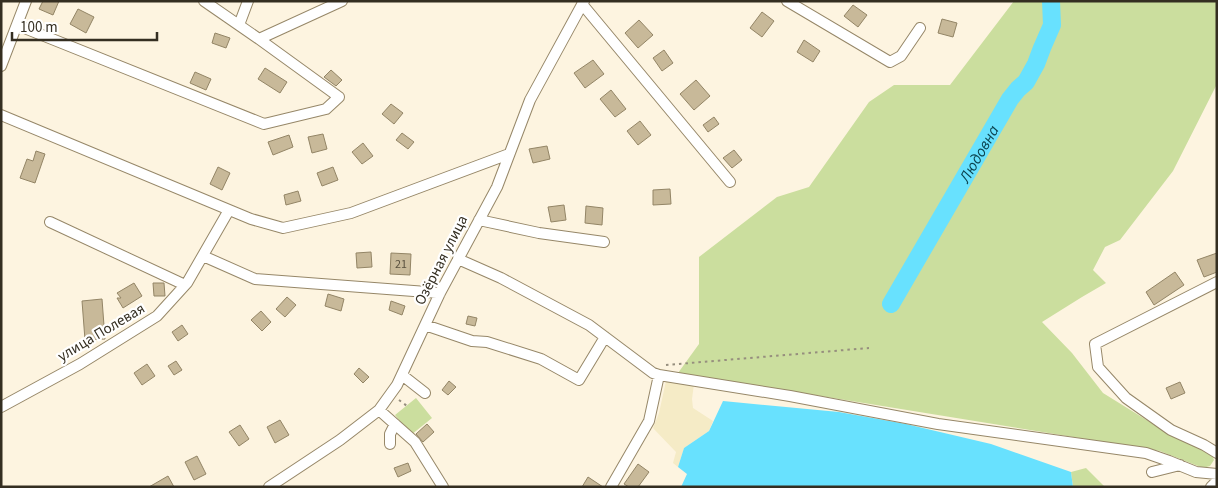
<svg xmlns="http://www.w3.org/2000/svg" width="1218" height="488" viewBox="0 0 1218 488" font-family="'Source Sans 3',sans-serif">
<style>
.green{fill:#cbde9e}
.sand{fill:#f5ebc6}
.water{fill:#68e1fe}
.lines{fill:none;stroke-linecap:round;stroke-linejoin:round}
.river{stroke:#68e1fe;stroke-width:18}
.building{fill:#c8b999;stroke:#938566}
.minor-casing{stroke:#968768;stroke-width:12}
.path{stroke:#968e7e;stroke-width:2;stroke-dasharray:2.5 4;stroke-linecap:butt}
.minor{stroke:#fff;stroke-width:10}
.labels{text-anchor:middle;stroke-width:4.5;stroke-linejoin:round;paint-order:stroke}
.number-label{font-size:12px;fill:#59513f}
.street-label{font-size:15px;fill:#342e21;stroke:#fff}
.water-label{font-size:16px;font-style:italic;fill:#0c4450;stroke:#fff}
</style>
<rect width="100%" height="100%" fill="#fdf4e0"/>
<path class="green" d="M1014,1H1217V84L1173,171L1120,240L1105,247L1093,270L1106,283L1082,297L1042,322L1072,353L1103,393L1174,437L1211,453L1214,460L1210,466L1203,468L1160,451L678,373L699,344V257L777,197L809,187L869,102L894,85H950Z
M416,398L432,418L411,435L395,415Z
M1086,468L1105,487H1073L1071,472Z"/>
<path class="sand" d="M666,381L694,384L692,399L693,408L713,421L709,431L684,448L678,467L673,463L676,452L653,428L659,413Z"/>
<path class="water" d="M723,401L839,412L906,424L991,444L1071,472L1073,487H681L687,474L678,467L684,448L709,431Z"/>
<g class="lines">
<path class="river" id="s1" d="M891,304L1010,99L1018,89L1026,82L1036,64L1042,48L1052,25L1051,1"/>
</g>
<path class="building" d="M43,1H59L53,15L39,9Z
M853,5L867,15L858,27L844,16Z
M78,9L94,17L86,33L70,24Z
M762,12L774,21L762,37L750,28Z
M942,19L957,23L953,37L938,33Z
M639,20L653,35L638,48L625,33Z
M215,33L230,38L226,48L212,43Z
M804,40L820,51L813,62L797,52Z
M664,50L673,63L662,71L653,58Z
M593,60L604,74L585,88L574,73Z
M265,68L287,82L280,93L258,79Z
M331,70L342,80L336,86L324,77Z
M195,72L211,79L206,90L190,83Z
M696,80L710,96L694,110L680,94Z
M611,90L626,109L615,117L600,99Z
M391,104L403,113L394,124L382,114Z
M714,117L719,124L708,132L703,125Z
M640,121L651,135L638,145L627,131Z
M402,133L414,142L408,149L396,140Z
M323,134L327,149L312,153L308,137Z
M289,135L293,147L273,155L268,142Z
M363,143L373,156L362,164L352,152Z
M547,146L550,159L533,163L529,149Z
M734,150L742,160L732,168L723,158Z
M36,151L45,154L35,183L20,178L27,159L33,161Z
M218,167L230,173L222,190L210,184Z
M333,167L338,180L322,186L317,173Z
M670,189L671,204L653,205V190Z
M298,191L301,201L286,205L284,195Z
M564,205L566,220L551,222L548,207Z
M586,206L603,208L602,225L585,223Z
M371,252L372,267L357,268L356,253Z
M391,253L411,254L410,275L390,274Z
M1217,253V272L1204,277L1197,260Z
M1175,272L1184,285L1154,305L1146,292Z
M134,283L142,296L123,308L117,298H121L117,293Z
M153,283H164L165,296H154Z
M328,294L344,299L341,311L325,306Z
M287,297L296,305L285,317L276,309Z
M102,299L105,339L85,340L82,301Z
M391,301L405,306L402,315L389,310Z
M261,311L271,322L262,331L251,320Z
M468,316L477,318L475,326L466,324Z
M182,325L188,334L178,341L172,332Z
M176,361L182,370L174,375L168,366Z
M147,364L155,376L142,385L134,373Z
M359,368L369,377L363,383L354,374Z
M449,381L456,387L448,395L442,390Z
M1180,382L1185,393L1171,399L1166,388Z
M280,420L289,435L275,443L267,427Z
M427,424L434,432L423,442L416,434Z
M240,425L249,439L239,446L229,432Z
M197,456L206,474L194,480L185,462Z
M408,463L411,471L398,477L394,468Z
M638,464L649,472L638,487H629L624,484Z
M168,476L174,487H149Z
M588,477L603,487H582Z"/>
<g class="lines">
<defs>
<path id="minor" d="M204,1L259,39L342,1
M787,1L890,62L901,56L920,28
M582,4L730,182
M17,25L264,124L326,109L339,97L259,39
M239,25L248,1
M1,66L26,1
M1,115L251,219L283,228L351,213L509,154
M479,220L539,233L604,242
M50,222L185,285
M203,256L255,279L440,293
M458,259L501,278L589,325L653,373L659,375L790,396L938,424L1146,453L1169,461L1196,472L1217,474
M1217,282L1095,344L1098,367L1126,398L1171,430L1204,445L1217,453
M425,325L472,341L487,342L541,359L579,380L605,337
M402,375L425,393
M1,407L80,364L157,316L187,283L229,210
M379,410L415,442L443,487
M390,444V434L395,424
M1152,472L1180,465
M269,487L340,440L379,410L397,385L440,293L497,187L530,100L584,1
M611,487L649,421L659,375
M1211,487L1217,481"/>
</defs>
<use href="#minor" class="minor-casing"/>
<path class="path" d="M666,365L869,348
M399,400L407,406"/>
<use href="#minor" class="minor"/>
</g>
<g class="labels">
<g class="number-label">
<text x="401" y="268">21</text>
</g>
<g class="street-label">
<text transform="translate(441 260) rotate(-63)" y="5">Озёрная улица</text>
<text transform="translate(101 332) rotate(-31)" y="5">улица Полевая</text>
</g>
<g class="water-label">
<text dy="6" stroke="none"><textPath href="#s1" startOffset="174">Людовна</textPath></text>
</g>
</g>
<rect width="1218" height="488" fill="none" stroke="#342e21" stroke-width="5"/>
<path d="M12 32v8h145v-8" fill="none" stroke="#342e21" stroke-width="2.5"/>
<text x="20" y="32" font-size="15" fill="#342e21" stroke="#ffffff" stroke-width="4" paint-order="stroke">100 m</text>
</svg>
